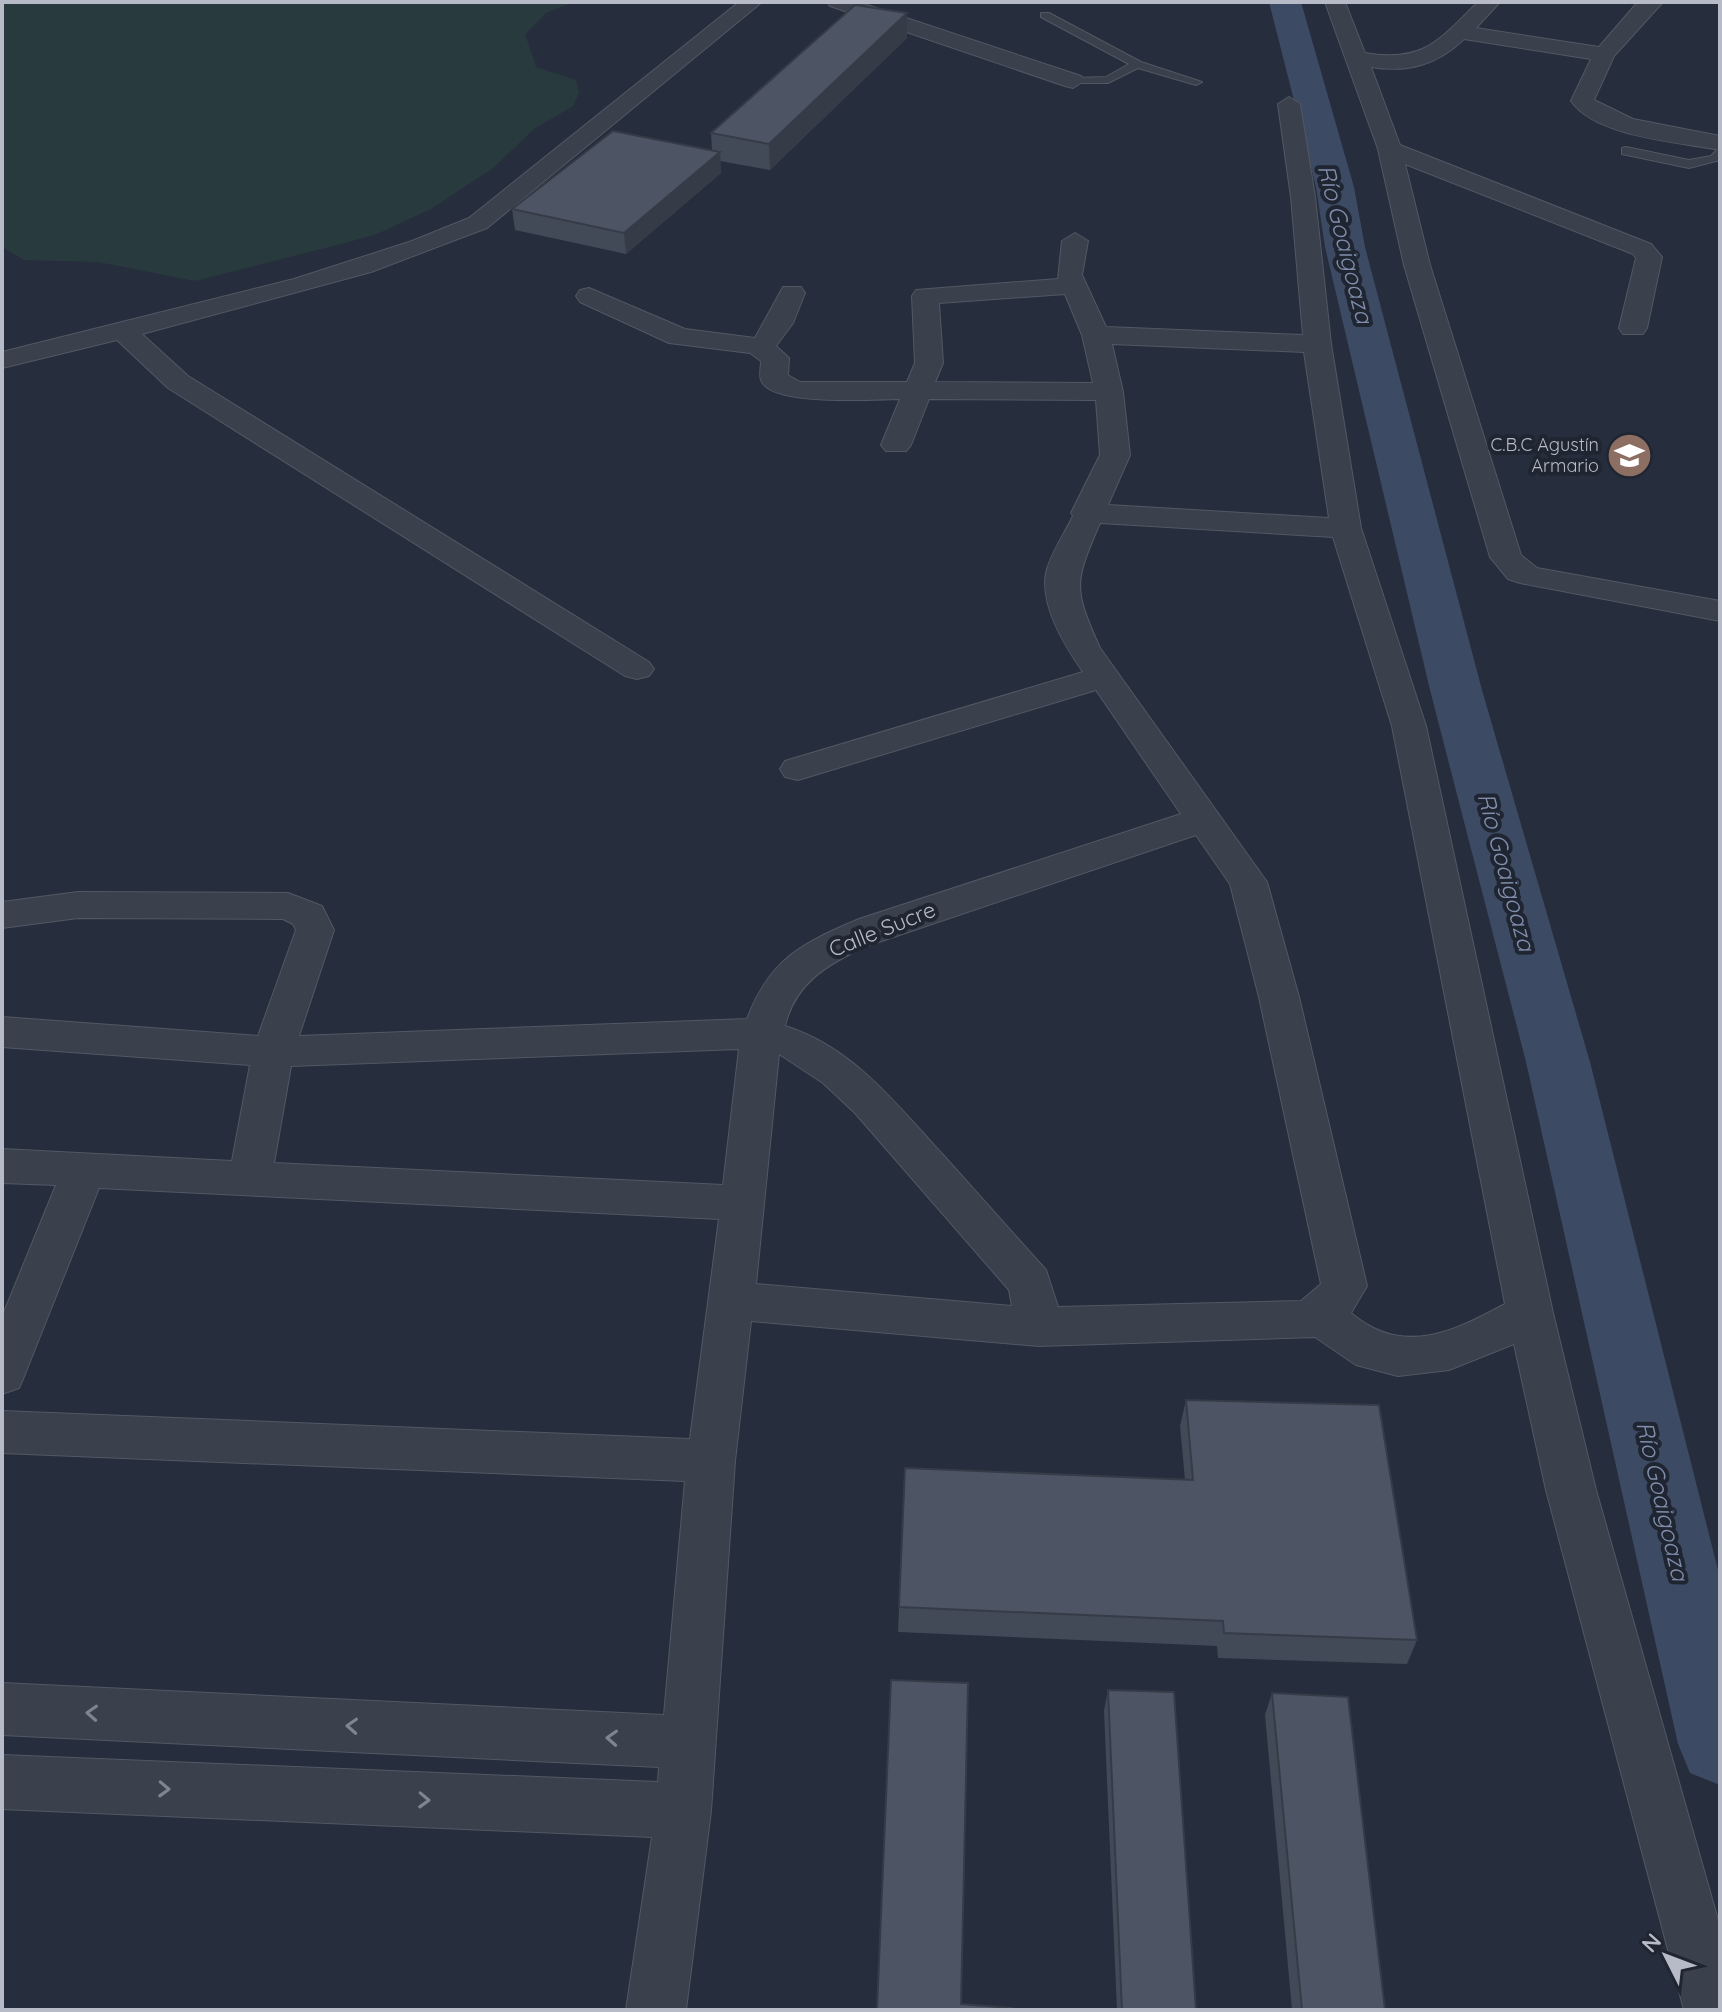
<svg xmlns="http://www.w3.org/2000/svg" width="1722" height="2012" viewBox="0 0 1722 2012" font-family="Quicksand,sans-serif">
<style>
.green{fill:#293a3e}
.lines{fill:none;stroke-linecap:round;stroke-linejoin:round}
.river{fill:#3d4a63;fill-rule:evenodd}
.lane-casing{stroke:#525864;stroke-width:2}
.street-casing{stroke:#525864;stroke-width:2}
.lane{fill:#3a404c;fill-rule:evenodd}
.street{fill:#3a404c;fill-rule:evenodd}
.wall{fill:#424957}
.shaded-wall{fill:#363c47}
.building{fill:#4d5565;stroke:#363c47;stroke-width:2}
.oneway{stroke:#7e8490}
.labels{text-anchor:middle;stroke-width:8;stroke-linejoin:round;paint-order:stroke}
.far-poi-label{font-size:18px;fill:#b6bbc7;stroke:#1f2531;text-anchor:end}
.street-label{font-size:22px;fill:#b6bbc7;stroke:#1f2531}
.water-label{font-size:24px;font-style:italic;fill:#808eac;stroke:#1f2531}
</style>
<rect width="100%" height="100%" fill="#262d3c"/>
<path class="green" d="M2,2H574L546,13L525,34L536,67L576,80L579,93L573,106L534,129L493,168L431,209L377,234L345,243L195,281L98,262L24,260L2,247Z"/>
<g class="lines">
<path class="river" d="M1269,2H1301L1354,187L1365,247L1482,690L1590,1062L1720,1578V1785L1690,1773L1678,1744L1526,1062L1430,690L1325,247L1316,187Z"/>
<defs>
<path id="lane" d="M1041,13H1049L1141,62L1202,82L1196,85L1138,68L1108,83H1069V79L1073,78L1106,77L1129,64L1041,17Z
M1626,147L1689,160L1711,156L1720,147V160L1689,168L1622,154V148Z"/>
<path id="street" d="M739,2H762L487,228L371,272L142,334L188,376L649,662L654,669L649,676L637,679L625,676L168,388L117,340L2,368V352L294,279L412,241L469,218Z
M827,2H858L1081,76L1084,81L1073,88L1065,86L830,6Z
M1325,2H1345L1365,53C1424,63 1439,40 1478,2H1500L1476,28L1599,47L1637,3L1663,2L1614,56L1594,100L1633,119L1720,136V150C1678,142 1596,137 1571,101L1591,59L1464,39C1437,65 1408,73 1371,67L1400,145L1651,244L1662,257L1647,328L1643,334H1623L1619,328L1636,258L1633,254L1405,164L1430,265L1521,555L1537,568L1720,601V621L1520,583L1508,579L1490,557L1404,265L1378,149Z
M1289,97L1300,104L1315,197L1331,344L1361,528L1426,726L1553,1313L1596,1490L1720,1927V2010H1684L1546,1490L1514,1344L1449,1370L1398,1376L1356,1365L1315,1337L1039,1346L751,1321L735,1461L711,1811L686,2010H626L652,1837L2,1809V1755L658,1782L659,1767L2,1735V1683L664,1715L685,1481L2,1453V1411L690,1439L719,1219L99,1188L25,1374L19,1388L2,1394V1317L56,1185L2,1183V1149L232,1161L250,1065L2,1047V1017L258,1036L296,930L293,924L283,919L78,918L2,928V902L78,892L288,893L322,906L334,930L299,1036L747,1019C770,958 803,943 859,919L1181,814L1096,690L798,780L785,777L780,769L785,761L1083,672C1065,646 1040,606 1046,573C1050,554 1065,533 1073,516L1071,513L1100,455L1096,400L929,399L911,445L906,451H886L881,445L900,399C875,399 770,407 761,380C759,375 761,366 761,361L750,353L669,343L580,302L576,296L580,290L589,288L685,329L755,338L783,287H801L805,293L793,323L776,346L789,358L788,375L800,382H907L915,363L912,296L916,290L1058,279L1062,241L1075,233L1088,241L1082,275L1106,327L1303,335L1291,197L1278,104ZM1065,294L1082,335L1093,383L935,382L943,363L939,303ZM1112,344L1304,352L1329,518L1108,505L1130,455L1123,392ZM1100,523L1333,537L1392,726L1505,1304C1453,1332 1403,1357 1351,1313L1367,1286L1299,997L1267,882L1100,648C1073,588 1074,583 1100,523ZM1196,835L1230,884L1259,997L1321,1284L1301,1301L1058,1307L1046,1270C1012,1232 978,1194 944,1156C897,1105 853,1047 785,1026C795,983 827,965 864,947ZM739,1049L723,1185L274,1163L291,1066ZM779,1054L823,1083L855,1113L1009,1290L1012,1306L756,1284Z"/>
</defs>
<use href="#lane" class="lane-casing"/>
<use href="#street" class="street-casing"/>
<use href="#lane" class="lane"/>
<use href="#street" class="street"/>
</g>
<path class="wall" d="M907,13V38L770,170L720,161L721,173L626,254L515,230L512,209L712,151L711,133Z
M1186,1400L1417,1640L1407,1664L1218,1658L1217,1646L898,1632L905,1468L1185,1480L1180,1426Z
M1108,1690L1196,2010H1117L1104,1711Z
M1272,1693L1385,2010H1292L1265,1715Z"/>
<path class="shaded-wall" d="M907,13V38L770,170L769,144Z
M720,152L721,173L626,254L624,233Z"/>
<path class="building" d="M855,5L907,13L769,144L711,133Z
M613,131L720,152L624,233L512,209Z
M1186,1400L1379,1405L1417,1640L1224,1633L1223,1621L899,1607L905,1468L1193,1480Z
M891,1680L968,1683L961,2004L1012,2008V2010H877Z
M1108,1690L1174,1692L1196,2010H1122Z
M1272,1693L1348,1697L1385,2010H1302Z"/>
<defs><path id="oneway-chevron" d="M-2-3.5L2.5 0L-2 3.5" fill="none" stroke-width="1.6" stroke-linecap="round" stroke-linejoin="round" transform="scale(2)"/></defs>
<g class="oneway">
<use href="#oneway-chevron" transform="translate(92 1713) rotate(-177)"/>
<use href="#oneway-chevron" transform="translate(352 1726) rotate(-177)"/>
<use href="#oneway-chevron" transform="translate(612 1738) rotate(-177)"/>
<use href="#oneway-chevron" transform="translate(164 1789) rotate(2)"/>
<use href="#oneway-chevron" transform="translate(424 1800) rotate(2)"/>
</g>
<defs>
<symbol id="school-disc" viewBox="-11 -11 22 22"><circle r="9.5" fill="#8d6e63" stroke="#1f2531"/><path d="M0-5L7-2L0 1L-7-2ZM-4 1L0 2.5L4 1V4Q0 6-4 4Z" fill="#fff"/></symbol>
</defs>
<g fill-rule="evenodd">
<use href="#school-disc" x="1604" y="430" width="51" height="51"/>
</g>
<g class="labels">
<g class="far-poi-label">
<text x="1599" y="451">C.B.C Agustín<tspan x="1599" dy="21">Armario</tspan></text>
</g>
<g class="street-label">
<text transform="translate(882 929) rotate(-22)" y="8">Calle Sucre</text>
</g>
<g class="water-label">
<text transform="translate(1345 244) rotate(76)" y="8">Río Goaigoaza</text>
<text transform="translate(1506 872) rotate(75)" y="8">Río Goaigoaza</text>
<text transform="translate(1662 1501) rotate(77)" y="8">Río Goaigoaza</text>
</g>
</g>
<rect width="1722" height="2012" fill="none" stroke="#b6bbc7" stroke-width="8"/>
<g transform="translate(1666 1956) rotate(312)" stroke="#1f2531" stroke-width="6" paint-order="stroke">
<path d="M0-6L14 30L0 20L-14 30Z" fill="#b6bbc7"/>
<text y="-12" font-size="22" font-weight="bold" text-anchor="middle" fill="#b6bbc7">N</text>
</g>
</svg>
